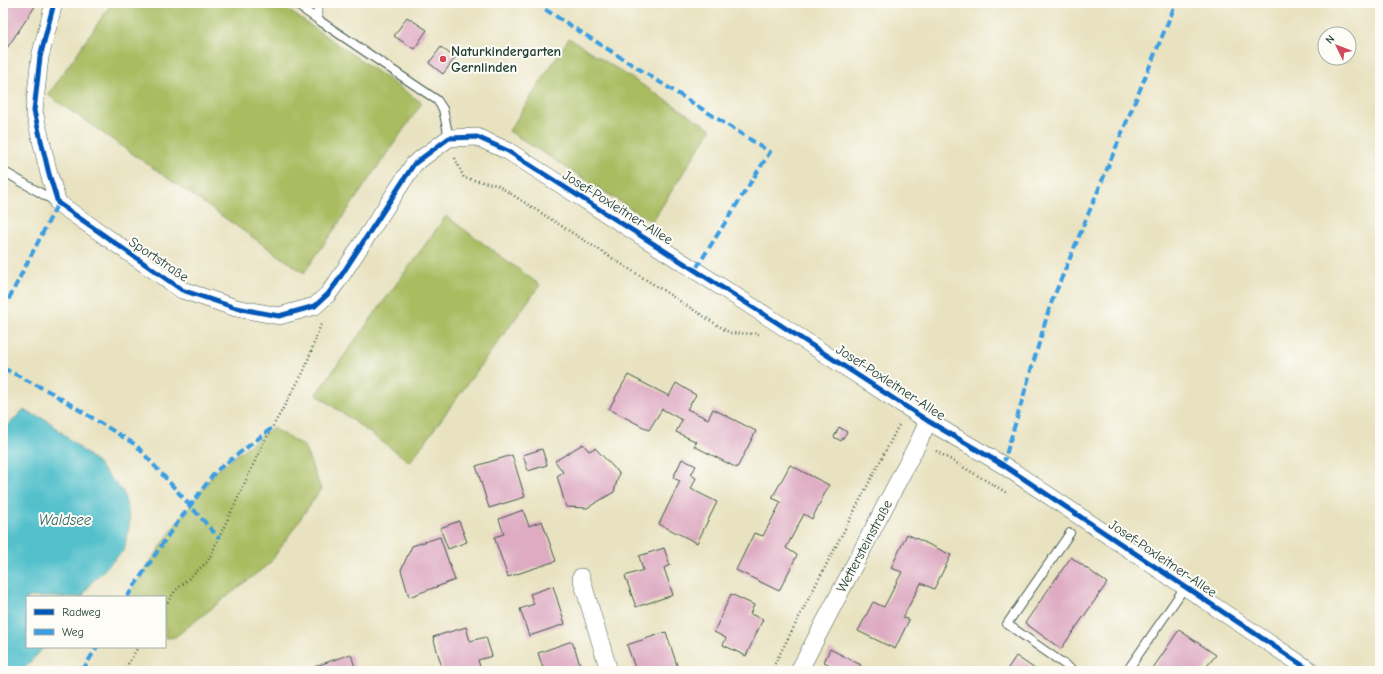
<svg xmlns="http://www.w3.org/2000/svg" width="1383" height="674" viewBox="0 0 1383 674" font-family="'Comic Neue',sans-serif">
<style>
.green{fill:#a9bc60;stroke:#647c4a}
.water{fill:#53c0cb;stroke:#397e80}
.building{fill:#deabc2}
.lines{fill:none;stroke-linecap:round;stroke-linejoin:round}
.lane-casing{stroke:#3d5649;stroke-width:10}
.street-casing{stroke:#3d5649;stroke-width:18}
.path{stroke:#3d5649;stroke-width:2.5;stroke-dasharray:1 3;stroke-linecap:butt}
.lane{stroke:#fff;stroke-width:8}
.street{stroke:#fff;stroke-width:17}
.quiet{stroke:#3c9ee2;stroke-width:4;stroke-dasharray:8 4;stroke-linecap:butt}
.cycleway-casing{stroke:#fdfcf7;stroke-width:8}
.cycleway{stroke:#0057b8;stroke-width:5}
.poi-dot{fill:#d1495b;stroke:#fdfcf7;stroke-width:1.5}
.labels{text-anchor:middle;stroke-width:4;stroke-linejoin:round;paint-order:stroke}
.poi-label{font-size:14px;font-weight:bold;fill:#1f3d34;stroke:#fdfcf7;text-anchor:start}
.street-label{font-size:14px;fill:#1f3d34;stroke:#fdfcf7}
.water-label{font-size:15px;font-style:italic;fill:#2f6461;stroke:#fdfcf7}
</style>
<rect width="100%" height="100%" fill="#fdfcf7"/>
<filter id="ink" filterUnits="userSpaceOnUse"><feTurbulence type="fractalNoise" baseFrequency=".025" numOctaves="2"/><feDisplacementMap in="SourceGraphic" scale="8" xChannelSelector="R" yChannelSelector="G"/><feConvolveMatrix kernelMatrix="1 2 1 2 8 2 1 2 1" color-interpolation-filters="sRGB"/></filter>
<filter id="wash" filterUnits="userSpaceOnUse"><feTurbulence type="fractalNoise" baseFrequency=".012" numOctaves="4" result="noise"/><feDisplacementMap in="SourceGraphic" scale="16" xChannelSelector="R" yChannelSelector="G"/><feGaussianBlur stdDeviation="0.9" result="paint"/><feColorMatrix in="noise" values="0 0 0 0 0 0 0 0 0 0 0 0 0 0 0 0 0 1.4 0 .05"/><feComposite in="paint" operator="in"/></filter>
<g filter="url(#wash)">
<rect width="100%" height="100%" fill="#e8e2c0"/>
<path class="green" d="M112,3H278L422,103L304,273L48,95Z
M569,38L711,129L652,222L509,131Z
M446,216L540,285L410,462L316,394Z
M272,428L304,446L321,489L270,563L175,637L165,638V597H127L169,534L216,471Z"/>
<path class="water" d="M23,410L48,421L95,461L123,492L130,520L124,550L90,584L82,597H27V647H44L22,671H3V431Z"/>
<g id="blocks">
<path class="building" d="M3,3H32L36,5L3,54Z
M407,17L427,30L414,49L394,36Z
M441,47L455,58L443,74L429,63Z
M628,375L669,396L676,383L696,395L687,409L708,419L713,409L756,431L737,468L694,446L697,442L676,432L682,420L662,409L649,430L609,409Z
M839,427L847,432L841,441L834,437Z
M583,444L589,451L595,448L619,473L614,492L587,508L566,507L557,476L563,472L555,461Z
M542,449L547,465L528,471L523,455Z
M512,455L525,497L489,508L476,466Z
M682,459L696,466L691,475L696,478L691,489L717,502L697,543L659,524L680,481L673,478Z
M790,465L829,485L812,519L804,514L786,548L797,555L779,591L736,570L754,533L763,536L781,502L772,498Z
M523,510L529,526L542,521L556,561L508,577L494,537L504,534L499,519Z
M459,521L467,542L448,549L440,528Z
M907,534L951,555L934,589L921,583L903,617L909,620L895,649L858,631L873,602L884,607L902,572L891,568Z
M440,537L455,580L409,597L401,570L412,546Z
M664,548L670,565L664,568L673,595L636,607L625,576L643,570L639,556Z
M1071,557L1107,583L1061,649L1025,623Z
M553,586L565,624L529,636L520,609L534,604L530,594Z
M731,594L754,605L750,614L763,619L746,656L723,645L726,638L714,632Z
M466,627L470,641L486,637L492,656L478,660L481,670L479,671H443L433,637Z
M1179,630L1216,655L1203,671H1151Z
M666,632L679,671H636L627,645Z
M572,641L582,670L578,671H544L538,653Z
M830,649L861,665L858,671H842L824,662Z
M351,654L356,671H315L318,670L316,666Z
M1016,656L1038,671H1006Z"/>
</g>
</g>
<g filter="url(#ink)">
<use href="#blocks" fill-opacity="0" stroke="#3d5649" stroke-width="1"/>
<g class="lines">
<defs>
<path id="lane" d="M294,3L317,19
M318,3L317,19L437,100L443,109L449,138
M3,171L56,202
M1070,533L1007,624L1074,671
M1127,671L1185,587"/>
<path id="street" d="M54,3L40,57L34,111L49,174L58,203L182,290L236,308L279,316L315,306L328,294L337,282L414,164L449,138L477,137L508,151L773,320L928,421L1003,465L1311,671
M581,577L609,671
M799,671L919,441L928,421"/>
</defs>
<use href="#lane" class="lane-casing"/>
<use href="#street" class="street-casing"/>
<path class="path" d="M455,158L464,178L497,185L730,333L759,334
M936,451L1007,493
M165,606L175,591L208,561L263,444L304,371L321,324
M124,671L138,647
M771,671L899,425"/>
<use href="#lane" class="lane"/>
<use href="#street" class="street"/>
<path class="quiet" d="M535,3L770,152L695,270
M3,310L58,203
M3,368L52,393L136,445L219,538
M1003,465L1050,306L1176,3
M127,597L169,534L216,471L272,428
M82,671L97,647"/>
<defs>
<path id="cycleway" d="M54,3L40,57L34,111L49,174L58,203L182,290L236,308L279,316L315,306L328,294L337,282L414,164L449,138L477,137L508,151L773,320L928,421L1003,465L1311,671"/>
</defs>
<use href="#cycleway" class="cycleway-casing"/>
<use href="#cycleway" class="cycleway"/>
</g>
</g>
<circle class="poi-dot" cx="443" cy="59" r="4"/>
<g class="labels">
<g class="poi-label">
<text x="451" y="56">Naturkindergarten<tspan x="451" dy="16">Gernlinden</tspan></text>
</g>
<g class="street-label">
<text transform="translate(618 207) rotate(32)" y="5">Josef-Poxleitner-Allee</text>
<text transform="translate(159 259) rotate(34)" y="5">Sportstraße</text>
<text transform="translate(891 382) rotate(33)" y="5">Josef-Poxleitner-Allee</text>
<text transform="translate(864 546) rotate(-62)" y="5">Wettersteinstraße</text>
<text transform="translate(1163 558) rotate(34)" y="5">Josef-Poxleitner-Allee</text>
</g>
<g class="water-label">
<text x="65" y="525">Waldsee</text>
</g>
</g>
<rect width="1383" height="674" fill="none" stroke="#fdfcf7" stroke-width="16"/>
<rect x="26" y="596" width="140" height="52" fill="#fdfcf7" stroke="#a4b0a9"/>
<rect x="34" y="609" width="20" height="6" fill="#0057b8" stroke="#a4b0a9"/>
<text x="62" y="616" font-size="12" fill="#1f3d34">Radweg</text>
<rect x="34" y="629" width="20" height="6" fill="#3c9ee2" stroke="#a4b0a9"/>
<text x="62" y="636" font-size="12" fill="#1f3d34">Weg</text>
<g transform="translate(1337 46) rotate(313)"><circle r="19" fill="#fdfcf7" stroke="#a4b0a9"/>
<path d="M0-3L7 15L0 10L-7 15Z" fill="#d1495b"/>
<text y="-6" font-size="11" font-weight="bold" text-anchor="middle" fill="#1f3d34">N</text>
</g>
</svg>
